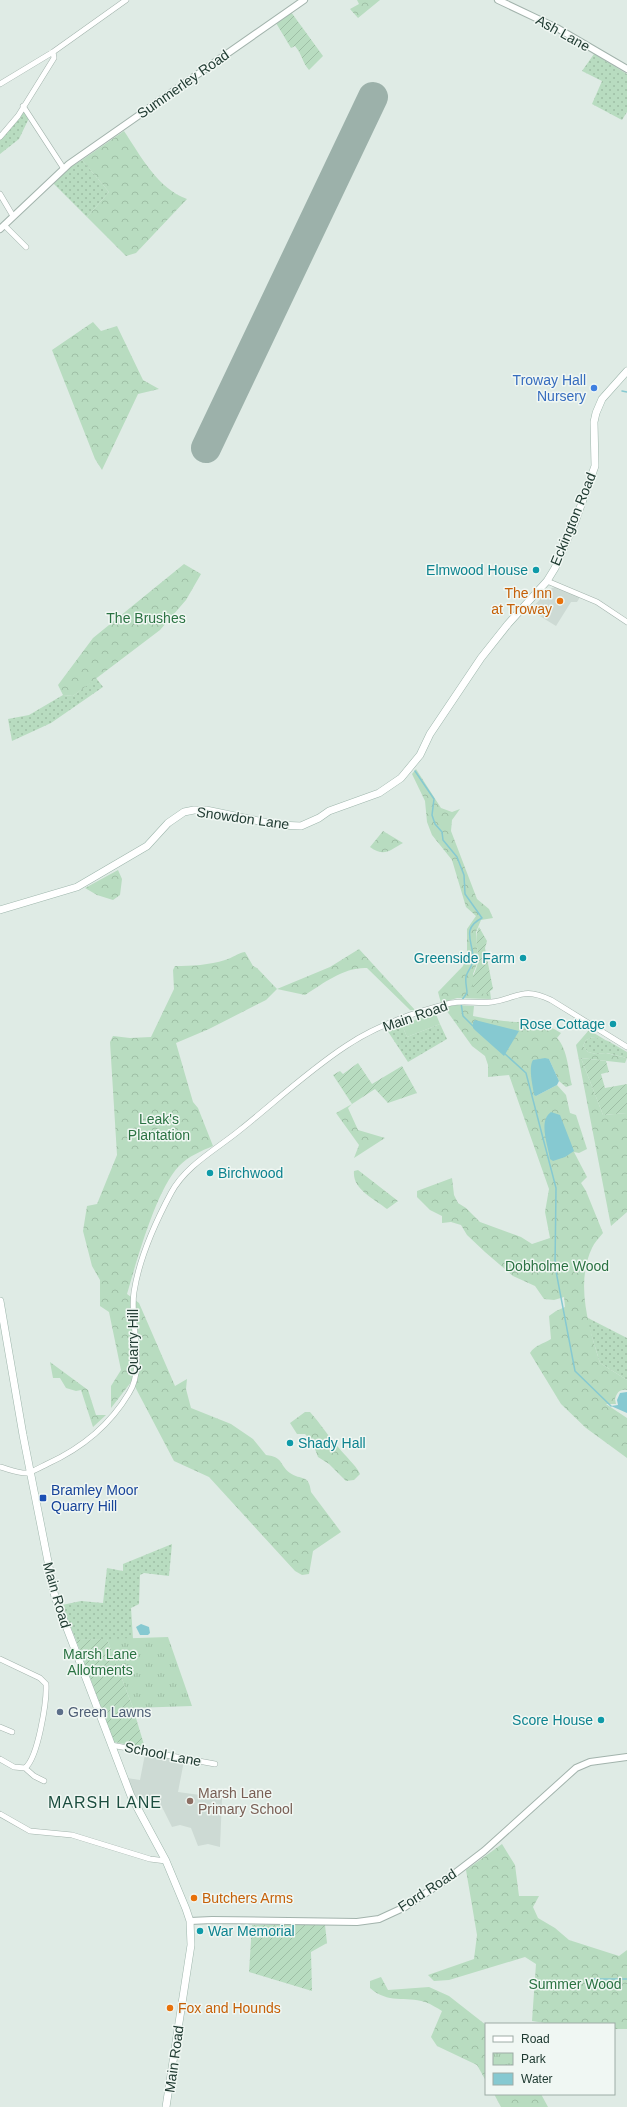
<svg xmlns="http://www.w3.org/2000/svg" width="627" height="2107" viewBox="0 0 627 2107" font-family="Arial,sans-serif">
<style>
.built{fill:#cddad4}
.grass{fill:url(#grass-dots)}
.forest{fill:url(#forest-crowns)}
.park{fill:url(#park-tufts)}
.garden{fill:url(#garden-furrows)}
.pitch{fill:#b8dcc0}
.water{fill:#86c9d1}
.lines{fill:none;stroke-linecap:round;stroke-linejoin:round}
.stream{stroke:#86c9d1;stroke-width:1.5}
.runway{stroke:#9cb1aa;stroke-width:30}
.minor-casing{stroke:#a2b3ac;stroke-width:6}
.tertiary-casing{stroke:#a2b3ac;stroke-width:8}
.secondary-casing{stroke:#9eb6ac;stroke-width:8}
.minor{stroke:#fff;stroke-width:5}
.tertiary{stroke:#fff;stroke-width:6}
.secondary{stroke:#fff;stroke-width:7}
.shop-dot{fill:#3f7fe0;stroke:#f0f7f3;stroke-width:1.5}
.culture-dot{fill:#0f9aa8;stroke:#f0f7f3;stroke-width:1.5}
.food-dot{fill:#e8710a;stroke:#f0f7f3;stroke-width:1.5}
.transit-dot{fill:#1a4fb4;stroke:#f0f7f3;stroke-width:1.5}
.service-dot{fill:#5c6f8a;stroke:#f0f7f3;stroke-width:1.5}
.education-dot{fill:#8d6e63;stroke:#f0f7f3;stroke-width:1.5}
.labels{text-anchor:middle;stroke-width:3;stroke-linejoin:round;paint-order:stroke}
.street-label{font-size:14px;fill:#203b32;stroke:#f0f7f3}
.shop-label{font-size:14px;fill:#366cbe;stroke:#f0f7f3;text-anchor:end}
.culture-label{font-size:14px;fill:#0d838f;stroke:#f0f7f3;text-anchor:end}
.food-label{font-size:14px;fill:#c56008;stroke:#f0f7f3;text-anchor:start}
.park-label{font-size:14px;fill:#2a7242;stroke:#f0f7f3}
.transit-label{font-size:14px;fill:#164399;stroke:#f0f7f3;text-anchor:start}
.service-label{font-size:14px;fill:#4e5e75;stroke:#f0f7f3;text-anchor:start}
.education-label{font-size:14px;fill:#785e54;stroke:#f0f7f3;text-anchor:start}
.quarter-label{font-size:16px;letter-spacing:1px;fill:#1c4d3f;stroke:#f0f7f3}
</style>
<defs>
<pattern id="grass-dots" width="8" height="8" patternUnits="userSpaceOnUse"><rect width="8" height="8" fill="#b8dcc0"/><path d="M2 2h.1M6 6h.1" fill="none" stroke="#9ebea5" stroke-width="1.8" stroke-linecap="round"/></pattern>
<pattern id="forest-crowns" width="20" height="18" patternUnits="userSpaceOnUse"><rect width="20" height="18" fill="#b8dcc0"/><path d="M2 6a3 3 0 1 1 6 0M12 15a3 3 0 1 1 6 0" fill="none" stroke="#9ebea5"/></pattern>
<pattern id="park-tufts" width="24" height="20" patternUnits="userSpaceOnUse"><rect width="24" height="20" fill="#b8dcc0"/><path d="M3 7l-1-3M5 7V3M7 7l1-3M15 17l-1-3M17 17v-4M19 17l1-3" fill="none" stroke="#9ebea5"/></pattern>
<pattern id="garden-furrows" width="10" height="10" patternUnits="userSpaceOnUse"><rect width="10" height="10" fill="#b8dcc0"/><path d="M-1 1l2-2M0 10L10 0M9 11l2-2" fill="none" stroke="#9ebea5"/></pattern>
</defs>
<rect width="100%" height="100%" fill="#dfebe5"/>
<path class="built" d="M555,587L580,597L577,602H571L556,626L530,610L550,589Z
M145,1754L184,1761L178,1792L222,1798L220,1847L208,1844L198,1846L191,1828L180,1825L172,1827L156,1795L139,1804L127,1778L140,1780Z"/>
<path class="grass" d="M594,54L627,74V112L622,120L592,104L602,81L582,71Z
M23,111L30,116L19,139L0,154V138Z
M82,160L109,192L87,217L53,183L69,168Z
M96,678L103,687L51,723L12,741L8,719L29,715L63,695L73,696Z
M440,1024L447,1039L408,1062L387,1030L402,1025L407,1037Z
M593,1037L608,1041L627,1052V1058L607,1053L596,1054L588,1052L583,1046L586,1040Z
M586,1317L627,1338V1380L600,1363Z
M172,1544L169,1576L144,1573L140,1575L139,1604L131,1608L133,1639L76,1640L62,1605L81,1601L103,1603L107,1568L123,1571V1564Z"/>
<path class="forest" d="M357,0H380L358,18L350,9L359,4Z
M124,131C140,155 158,189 187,199L136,253L126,256L87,217L109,192L82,160Z
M93,322L101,331L117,326L143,380L159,389L138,394L102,470L95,459L52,350Z
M184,564L201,574L186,600L160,630L73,696L63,695L58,685L93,638Z
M416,769L441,808L452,812L460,809L452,820L451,831L477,899L489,909L493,918L481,920L476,932L478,961L473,974L486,994L490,991L491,999L457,998L441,1003L438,992L463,966L467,956V929L476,916L466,907L452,860L432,835L427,822L425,801L412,774Z
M383,831L403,843C389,851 384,857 370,847Z
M118,870L122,879L120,895L113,900L97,895L85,888Z
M359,949L415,1010H410L367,968C344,967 324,983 305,995L277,989L266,1000L209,1029L176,1043L193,1102L198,1108L213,1146C201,1151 189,1156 179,1166C156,1190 137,1260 127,1294L139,1303L175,1386L187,1379L186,1389L191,1408L231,1424L253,1439L266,1455C284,1457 279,1465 290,1473C301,1481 309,1473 311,1492L341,1532L313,1551L309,1574L302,1575L295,1571L209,1477L174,1461L132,1381L111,1408V1386L121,1370L109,1312L100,1306V1280L92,1266L83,1231L87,1206L97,1204L117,1155L110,1042L113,1036L130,1038L151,1037L174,989L173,970L175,966C191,966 210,965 225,960C233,958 237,953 245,952L253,966L257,968L277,989L330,967Z
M457,1005L474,1006L473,1016C483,1018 494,1020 504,1021C530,1024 536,1017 561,1033L557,1038C568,1050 568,1070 572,1085L566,1087L559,1081L549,1059L536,1096L557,1085L566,1095L570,1113L576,1115L587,1149L579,1153L574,1152L587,1177L581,1183L586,1191L603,1233C599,1238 594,1243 592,1248C575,1284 589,1327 600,1363L627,1380V1390C619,1389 617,1393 615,1399L616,1404H606L627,1418V1458L586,1428L561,1404L530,1353C535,1345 543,1344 551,1339L549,1316L556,1311L565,1307L564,1297L554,1300L544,1299L535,1286L513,1276L485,1252L467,1235L461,1225L451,1222L442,1223V1216L430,1210L417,1197V1191L452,1178L454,1195L458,1203L466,1208L480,1222L521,1237L532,1244L550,1238L545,1212L549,1189L509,1075L488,1077V1065L485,1056L472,1046L444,1007Z
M589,1030L607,1041L593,1037L586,1040L583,1046L588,1052L596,1054L606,1053L627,1058L625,1063L581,1058L603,1115L627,1113V1212L611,1226L576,1045Z
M352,1104L348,1108L358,1130L385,1138L354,1158L359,1145L336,1113Z
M358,1170L398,1201L387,1209C374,1199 352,1189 354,1171Z
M50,1362L88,1390L96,1415H106L93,1427L81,1390L76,1391L66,1388L60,1378H53Z
M305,1412H310C320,1423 328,1436 338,1447C345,1456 355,1464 360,1474L354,1480L346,1481L329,1464L318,1457L312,1441L305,1434H297L290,1423Z
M502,1844L515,1865L519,1896H539L533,1907L538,1918L555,1928L569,1940L619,1956L627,1950V2029H614V2024H551L532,2021L536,1964L525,1957L449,1980L434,1981L428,1975L474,1959L477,1935L466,1870Z
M381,1977L388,1990L429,1987L449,1996L486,2025V2081L477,2065L437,2046L431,2037L442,2011C437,2008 431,2004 425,2002C405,1996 388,2004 370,1988V1981Z
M494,2094H541L548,2107H501Z"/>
<path class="park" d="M168,1637L192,1706L133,1708L107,1639Z"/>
<path class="garden" d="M291,12L323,56L309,70C302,62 303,56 295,46L291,48L276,23Z
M479,927L487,941L485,948L493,989L486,994L475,993C468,976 478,972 478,959C478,948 474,936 479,927Z
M581,1058L606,1061L609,1072L601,1074L605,1088L627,1084V1113L603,1115Z
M358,1063L372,1084L402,1066L417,1093L388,1103L375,1089L352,1104L333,1075L340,1071L343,1074Z
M107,1639L133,1708L145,1748L114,1742L76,1640Z
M252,1925H325L327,1943L311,1952L312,1991L249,1972Z"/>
<path class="pitch" d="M435,1012L440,1024L407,1037L402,1025Z"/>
<path class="water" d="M475,1020L519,1031L504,1056L476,1031L473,1028V1022Z
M545,1058L549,1059L559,1081L557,1085L536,1096L534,1095C533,1086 528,1068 533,1060Z
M551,1112L560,1115L574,1151L565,1157L553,1161L550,1159C548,1145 538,1121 551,1112Z
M627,1392V1413L611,1406L618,1405L617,1400L620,1393Z
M141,1624L149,1627L150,1633L148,1635H140L136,1627Z"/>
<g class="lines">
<path class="stream" d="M622,391L627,392
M415,771L434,799L432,815L435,824L442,832L443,840L457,857L464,875L465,894L482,918C460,929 474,943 473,960C473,966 467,971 466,977C465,982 467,988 467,993L462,1000
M461,1003L463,1016L474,1027
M504,1053L526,1073L556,1188L555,1266L575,1371L611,1406
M592,1979H627"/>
<path class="runway" d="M206,448L373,97"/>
<defs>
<path id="minor" d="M0,84L53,52L126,0
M23,106L64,169
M0,137L18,116L54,58L53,52
M0,194L13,216
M4,225L26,247
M547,581L597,602L627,622
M0,1467C8,1469 20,1474 28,1473C34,1471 41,1467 47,1464C80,1449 110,1425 129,1393C146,1367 129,1322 134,1292C139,1259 155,1223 171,1193C186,1165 217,1149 240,1130C275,1102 308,1071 346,1046C377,1025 415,1012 451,1003C465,1000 479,1004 492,1002C519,998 522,986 551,1000L627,1047
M0,1659L40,1678L46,1684C47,1701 38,1758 25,1768
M0,1727L12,1732
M111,1745L215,1764
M0,1759L14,1767L25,1768
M25,1768L34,1776L44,1781
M0,1814L30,1831L72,1835L150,1859L166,1861"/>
<path id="tertiary" d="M498,0L557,28L627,69
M0,229L69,164L304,0
M190,1921L212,1920L357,1922L379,1919L405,1907L450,1877L484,1851L576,1768L590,1762L627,1757"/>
<path id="secondary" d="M0,910L77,887L147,846L168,823L184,812L194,810H206L278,825L301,826L319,818L329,811L379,793L401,778L420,755L430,734L481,658L508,624L547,581L555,568L575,522L595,466L594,422L596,413L602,399L627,371
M0,1301L23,1435L55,1597L131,1796L166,1861L186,1909L190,1921L191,1945L166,2107"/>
</defs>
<use href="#minor" class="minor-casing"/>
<use href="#tertiary" class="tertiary-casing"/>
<use href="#secondary" class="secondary-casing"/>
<use href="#minor" class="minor"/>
<use href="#tertiary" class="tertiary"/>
<use href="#secondary" class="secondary"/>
</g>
<circle class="shop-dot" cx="594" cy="388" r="4"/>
<g class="culture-dot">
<circle cx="536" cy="570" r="4"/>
<circle cx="523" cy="958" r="4"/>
<circle cx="613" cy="1024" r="4"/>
<circle cx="210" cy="1173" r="4"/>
<circle cx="290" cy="1443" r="4"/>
<circle cx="601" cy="1720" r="4"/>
<circle cx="200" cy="1931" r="4"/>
</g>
<g class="food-dot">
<circle cx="560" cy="601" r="4"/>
<circle cx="194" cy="1898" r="4"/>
<circle cx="170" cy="2008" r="4"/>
</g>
<rect class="transit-dot" x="39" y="1494" width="8" height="8" rx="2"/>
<circle class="service-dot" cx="60" cy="1712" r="4"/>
<circle class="education-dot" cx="190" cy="1801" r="4"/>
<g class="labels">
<g class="street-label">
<text transform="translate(563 33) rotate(29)" y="5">Ash Lane</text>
<text transform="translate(183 84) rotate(-35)" y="5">Summerley Road</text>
<text transform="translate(573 519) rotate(-68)" y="5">Eckington Road</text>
<text transform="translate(243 818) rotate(8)" y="5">Snowdon Lane</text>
<text transform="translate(415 1016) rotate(-19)" y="5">Main Road</text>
<text transform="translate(133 1342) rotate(-90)" y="5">Quarry Hill</text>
<text transform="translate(57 1595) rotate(74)" y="5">Main Road</text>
<text transform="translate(163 1754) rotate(11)" y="5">School Lane</text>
<text transform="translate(427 1890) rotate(-33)" y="5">Ford Road</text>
<text transform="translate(174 2059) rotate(-82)" y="5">Main Road</text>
</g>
<g class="shop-label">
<text x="586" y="385">Troway Hall<tspan x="586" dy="16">Nursery</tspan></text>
</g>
<g class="culture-label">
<text x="528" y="575">Elmwood House</text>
<text x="515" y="963">Greenside Farm</text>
<text x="605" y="1029">Rose Cottage</text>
<text x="218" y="1178" text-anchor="start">Birchwood</text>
<text x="298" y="1448" text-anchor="start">Shady Hall</text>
<text x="593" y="1725">Score House</text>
<text x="208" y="1936" text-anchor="start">War Memorial</text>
</g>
<g class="food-label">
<text x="552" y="598" text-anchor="end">The Inn<tspan x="552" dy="16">at Troway</tspan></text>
<text x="202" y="1903">Butchers Arms</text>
<text x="178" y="2013">Fox and Hounds</text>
</g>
<g class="park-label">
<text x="146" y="623">The Brushes</text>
<text x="159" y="1124">Leak's<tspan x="159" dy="16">Plantation</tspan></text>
<text x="557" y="1271">Dobholme Wood</text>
<text x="100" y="1659">Marsh Lane<tspan x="100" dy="16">Allotments</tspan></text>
<text x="575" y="1989">Summer Wood</text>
</g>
<g class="transit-label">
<text x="51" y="1495">Bramley Moor<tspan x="51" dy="16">Quarry Hill</tspan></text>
</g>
<g class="service-label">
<text x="68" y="1717">Green Lawns</text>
</g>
<g class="education-label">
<text x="198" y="1798">Marsh Lane<tspan x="198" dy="16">Primary School</tspan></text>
</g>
<g class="quarter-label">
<text x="105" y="1808">MARSH LANE</text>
</g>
</g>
<rect x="485" y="2023" width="130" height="72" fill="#f0f7f3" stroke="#9daca6"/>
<rect x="493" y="2036" width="20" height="6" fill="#ffffff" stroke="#9daca6"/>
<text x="521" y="2043" font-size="12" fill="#203b32">Road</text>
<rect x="493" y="2053" width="20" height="12" fill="url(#park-tufts)" stroke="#9daca6"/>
<text x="521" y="2063" font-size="12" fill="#203b32">Park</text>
<rect x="493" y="2073" width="20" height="12" fill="#86c9d1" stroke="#9daca6"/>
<text x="521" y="2083" font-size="12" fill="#203b32">Water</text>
</svg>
